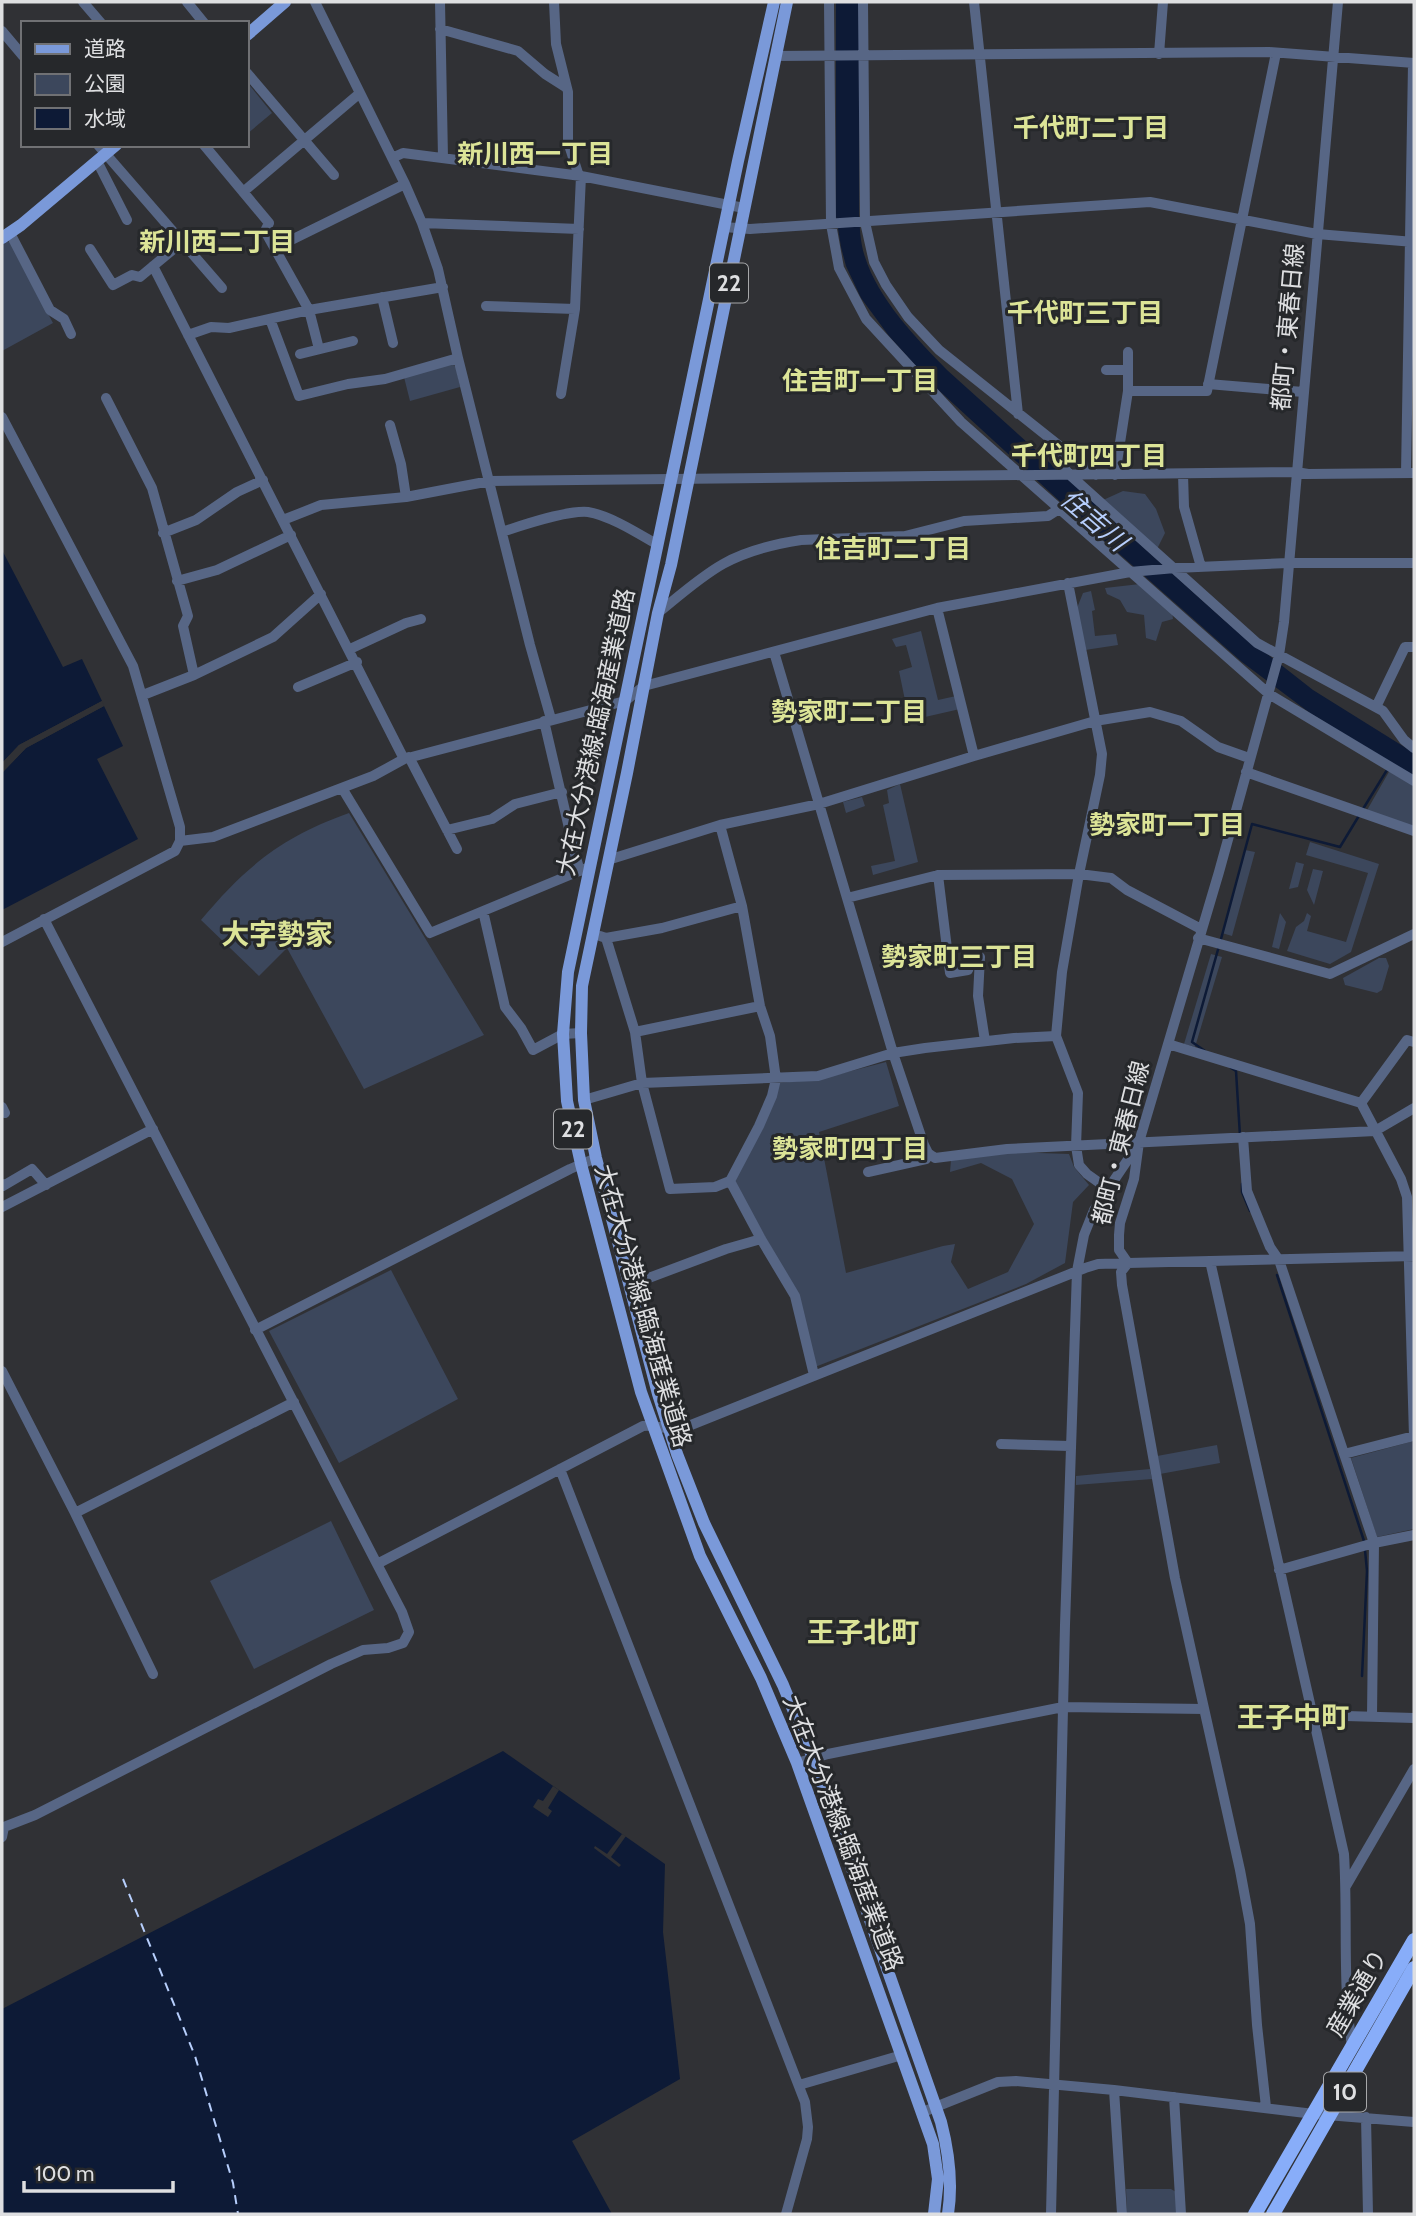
<svg xmlns="http://www.w3.org/2000/svg" width="1416" height="2216" viewBox="0 0 1416 2216" font-family="Cabin,'Noto Sans JP',sans-serif">
<style>
.green{fill:#3c475c}
.water{fill:#0d1a36}
.pier{fill:#303135}
.lines{fill:none;stroke-linecap:round;stroke-linejoin:round}
.stream{stroke:#0d1a36;stroke-width:2.5}
.ferry{stroke:#b6cefc;stroke-width:2;stroke-dasharray:9 7;stroke-linecap:butt}
.minor{stroke:#576685;stroke-width:10}
.major{stroke:#7a99d9;stroke-width:12}
.highway{stroke:#88adf9;stroke-width:14}
.labels{text-anchor:middle;stroke-width:6;stroke-linejoin:round;paint-order:stroke}
.shield{fill:#26282b;stroke:#a7a8aa;stroke-width:2}
.shield-label{font-size:23px;font-weight:bold;fill:#dedfe1}
.street-label{font-size:24px;fill:#dedfe1;stroke:#26282b}
.neighbourhood-label{font-size:26px;font-weight:bold;fill:#dce497;stroke:#26282b}
.water-label{font-size:26px;font-style:italic;fill:#b6cefc;stroke:#26282b}
.quarter-label{font-size:28px;font-weight:bold;fill:#dce497;stroke:#26282b}
</style>
<rect width="100%" height="100%" fill="#303135"/>
<path class="green" d="M247,82L272,113L247,134Z
M7,241L10,242L53,323L2,351V244Z
M452,364L456,367L460,387L410,401L404,377Z
M1123,491L1145,494L1156,509L1165,533L1157,549L1101,501Z
M1140,584L1172,612L1173,619L1162,622L1156,641L1146,638L1144,615L1127,612L1120,600L1107,594L1105,588Z
M1091,591L1095,610L1092,611L1095,636L1116,634L1118,645L1085,650L1075,613L1083,593Z
M921,631L938,700L956,696L960,709L925,717L908,715L899,671L912,667L906,645L896,647L892,639Z
M1390,770L1414,784V827L1366,812Z
M900,784L918,862L873,875L871,866L895,861L883,805L889,803L887,790Z
M862,797L865,806L846,813L843,802Z
M349,813L484,1035L364,1089L287,948L259,976L201,920C246,866 282,837 349,813Z
M1310,842L1379,864L1351,952L1330,964L1287,951L1296,927L1304,921L1307,913L1311,916L1307,931L1346,942L1368,873L1306,855Z
M1245,850L1255,852L1232,936L1222,933Z
M1296,862L1304,864L1298,887L1289,889Z
M1313,869L1323,871L1314,905L1307,890Z
M1280,913L1286,922L1279,949L1272,947Z
M1211,954L1222,957L1195,1047L1184,1044Z
M1379,958H1386L1389,966L1382,990L1377,993L1345,985L1343,978Z
M886,1062L899,1106L819,1132L846,1273L943,1246L955,1244L951,1262L968,1289L1008,1272L1034,1224L1012,1179L981,1163L950,1172L951,1160L1012,1152L1069,1154L1074,1167L1089,1185L1073,1202L1065,1263L1026,1284L815,1367L798,1295L733,1180L778,1083L820,1079Z
M391,1270L458,1399L339,1463L269,1331Z
M1414,1441V1529L1377,1537L1351,1458Z
M1217,1445L1220,1463L1160,1474L1157,1456Z
M1150,1469L1152,1479L1076,1485V1476Z
M331,1521L374,1610L254,1669L210,1581Z
M1126,2189H1171L1176,2192V2214H1127Z"/>
<path class="water" d="M836,2H859V214C860,228 860,243 865,257C878,299 917,339 947,370L1224,620L1313,690L1414,753V777L1310,713L1242,662L1065,506L932,384L889,336L861,298L846,266L841,247L836,216Z
M2,550L63,667L82,659L102,701L19,745L2,763Z
M104,706L123,746L97,759L138,839L2,910V773L26,748Z
M503,1751L665,1864L663,1932L680,2079L572,2141L612,2214H2V2009Z"/>
<path class="pier" d="M102,701L104,706L26,748L2,773L4,766L2,767V763L19,745Z
M553,1786L559,1790L548,1808L552,1811L548,1817L533,1807L538,1799L543,1801Z
M622,1834L626,1836L611,1857L621,1865L619,1867L594,1848L595,1846L607,1854Z"/>
<g class="lines">
<path class="stream" d="M1363,809L1387,770
M1221,939L1252,824L1340,847L1360,814
M1205,1051L1192,1042L1219,946
M1231,1068L1236,1071L1240,1136
M1242,1184V1192L1250,1211
M1277,1275L1365,1544
M1362,1676L1367,1571L1365,1550"/>
<path class="ferry" d="M123,1879L195,2056L233,2183L238,2214"/>
<path class="minor" d="M83,2L101,23
M187,2L204,23
M315,2L405,184L422,223L438,269L458,358L530,645L551,719
M440,2L443,158
M554,2L556,44L568,92V142L578,173L581,176L575,309L561,394
M829,2L831,224L839,268L866,319L961,422L1269,694L1414,781
M863,2L865,222L874,262L886,285L908,317L939,350L1096,475
M974,2L1018,414
M440,29L518,51L545,74L567,88
M2,31L23,56
M1159,54L1163,2
M776,56L1269,52L1414,63
M247,73L334,175
M98,145L222,288
M204,145L269,223L265,231L309,310L319,349
M392,158L403,153L581,176L744,208
M97,161L127,220
M243,192L360,93
M422,223L579,229
M724,227L750,229L1150,202L1317,234L1414,242
M10,233L50,310L64,319L71,334
M275,248L405,184
M90,249L113,285L132,275L140,277L182,242
M153,266L404,759
M382,297L393,343
M486,306L575,309
M270,319L299,396L348,384L385,379L458,358
M188,335L211,327L229,328L309,310L443,287
M300,354L353,341
M1106,370H1128
M1208,384L1303,392
M1128,391H1207L1276,53
M106,398L152,488L188,616L183,626L194,675
M2,417L133,666L180,827V841L175,851L2,942
M390,425L401,464L406,497
M1062,447L1063,467L1071,476L1257,643L1383,711L1404,740L1414,748
M1406,473L1413,64
M1183,474L1184,507L1201,567
M1115,475L1128,391V352
M283,520L321,505L406,497L490,481L1296,472L1308,474L1414,473
M502,532C523,525 567,510 588,512C609,515 639,534 658,545
M163,533L196,520L237,492L263,480
M177,581L217,570L291,535
M1068,583L1102,754L1100,775L1079,874L1062,972L1056,1036L1078,1093L1076,1146L1079,1165L1087,1174L1108,1189
M937,608L974,756
M658,613C679,596 700,577 723,564C746,551 775,544 801,540L905,536L964,521L1048,516L1059,509
M350,649L406,623L421,619
M774,652L893,1053L924,1145L928,1153L935,1158L1007,1149L1375,1131L1414,1108
M298,687L357,662
M143,695L194,675L273,637L321,594
M1376,707L1405,647H1414
M544,721L576,858L580,871
M409,757L457,849
M1246,772L1414,831
M342,788L430,933L589,867
M720,825L742,906L760,1006L770,1036L776,1079L772,1096L759,1126L730,1181L761,1239L795,1296L814,1375
M447,830L492,819L515,804L562,792
M180,841L213,837L373,776L404,759L625,701L644,686L937,608L1130,572L1175,568L1288,563H1414
M608,860L720,825L819,804L974,756L1095,721L1150,712L1181,721L1218,747L1249,758
M938,875L950,973L968,970L972,959L980,957L978,996L985,1041
M847,898L938,875L1079,874L1111,878L1127,890L1201,929
M483,911L505,1007L521,1028L533,1050L563,1034L581,1033
M44,919L377,1564L643,1426C656,1424 667,1431 681,1429L1085,1268L1098,1264L1128,1263L1414,1256
M600,936L606,938L662,928L742,906
M606,938L635,1032L642,1083L670,1189L715,1187L730,1181
M1198,938L1330,974L1414,934
M635,1032L760,1006
M1168,1044L1361,1103L1401,1179L1407,1197L1414,1436L1344,1454
M584,1100L642,1083L818,1076L893,1053L925,1048L1014,1038L1056,1036
M1361,1103L1407,1040L1414,1042
M2,1107L5,1113
M1243,1137L1247,1191L1270,1247L1279,1260L1374,1543L1372,1716
M868,1172L926,1159
M2,1184L3,1186L32,1169L46,1185
M2,1207L153,1129
M1210,1261L1344,1854C1348,1918 1342,1982 1352,2046
M630,1285L726,1249L761,1239
M255,1330L570,1169L596,1158
M2,1371L75,1513L153,1674
M1001,1444L1070,1446
M560,1469L805,2102L808,2127L807,2139L786,2214
M75,1513L294,1402
M1279,1570L1374,1543L1414,1535
M1312,1715L1414,1718
M797,1763L828,1754L1063,1707L1204,1709
M2,1837L4,1827L35,1815L331,1664L363,1650L388,1648L403,1643L409,1632L402,1612L377,1564
M1346,1886L1414,1769
M799,2085L902,2055
M1114,2090L1122,2214
M1174,2097L1181,2214
M1266,2107L1257,2025L1250,1924L1240,1870L1175,1578L1122,1285L1121,1272L1128,1263L1119,1250V1235L1120,1223L1134,1179L1139,1142L1219,872L1279,655L1284,622L1338,2
M923,2112L998,2082L1016,2081L1114,2090L1314,2114L1414,2122
M1366,2117L1368,2214
M1051,2214L1065,1625L1077,1271L1084,1235L1094,1210L1137,1146"/>
<path class="major" d="M774,2L738,161L568,972L563,1034L567,1101L581,1164L641,1392L700,1556L761,1678L797,1763L933,2144L938,2179L934,2214
M787,2L671,565L658,613L627,773L582,986L581,1033L584,1100L596,1158L658,1394L677,1454L704,1523L783,1685L813,1758L941,2122C949,2153 953,2182 948,2214
M247,35L285,2
M2,238L21,225L116,145"/>
<path class="highway" d="M1255,2214L1414,1940
M1273,2214L1414,1968"/>
</g>
<g class="labels">
<g class="shield">
<rect x="710" y="263.5" width="38" height="39" rx="5"/>
<rect x="554" y="1109.5" width="38" height="39" rx="5"/>
<rect x="1324" y="2072.5" width="42" height="39" rx="5"/>
</g>
<g class="shield-label">
<text x="729" y="291">22</text>
<text x="573" y="1137">22</text>
<text x="1345" y="2100">10</text>
</g>
<g class="street-label">
<text transform="translate(1288 327) rotate(-85)" y="8">都町・東春日線</text>
<text transform="translate(596 732) rotate(-78)" y="8">大在大分港線;臨海産業道路</text>
<text transform="translate(1121 1143) rotate(-76)" y="8">都町・東春日線</text>
<text transform="translate(643 1306) rotate(74)" y="8">大在大分港線;臨海産業道路</text>
<text transform="translate(843 1833) rotate(69)" y="8">大在大分港線;臨海産業道路</text>
<text transform="translate(1357 1993) rotate(-60)" y="8">産業通り</text>
</g>
<g class="neighbourhood-label">
<text x="1091" y="137">千代町二丁目</text>
<text x="535" y="163">新川西一丁目</text>
<text x="217" y="251">新川西二丁目</text>
<text x="1085" y="322">千代町三丁目</text>
<text x="860" y="390">住吉町一丁目</text>
<text x="1089" y="465">千代町四丁目</text>
<text x="893" y="558">住吉町二丁目</text>
<text x="849" y="721">勢家町二丁目</text>
<text x="1167" y="834">勢家町一丁目</text>
<text x="959" y="966">勢家町三丁目</text>
<text x="850" y="1158">勢家町四丁目</text>
</g>
<g class="water-label">
<text transform="translate(1094 520) rotate(41)" y="9">住吉川</text>
</g>
<g class="quarter-label">
<text x="277" y="944">大字勢家</text>
<text x="863" y="1642">王子北町</text>
<text x="1293" y="1727">王子中町</text>
</g>
</g>
<rect width="1416" height="2216" fill="none" stroke="#dedfe1" stroke-width="7"/>
<rect x="21" y="21" width="228" height="126" fill="#26282b" stroke="#707174" stroke-width="2"/>
<rect x="35" y="44" width="35" height="10" fill="#7a99d9" stroke="#707174" stroke-width="2"/>
<text x="84" y="56" font-size="21" fill="#dedfe1">道路</text>
<rect x="35" y="74" width="35" height="21" fill="#3c475c" stroke="#707174" stroke-width="2"/>
<text x="84" y="91" font-size="21" fill="#dedfe1">公園</text>
<rect x="35" y="108" width="35" height="21" fill="#0d1a36" stroke="#707174" stroke-width="2"/>
<text x="84" y="126" font-size="21" fill="#dedfe1">水域</text>
<path d="M24 2181v10h149v-10" fill="none" stroke="#dedfe1" stroke-width="3.5"/>
<text x="35" y="2181" font-size="21" fill="#dedfe1" stroke="#26282b" stroke-width="5" paint-order="stroke">100 m</text>
</svg>
